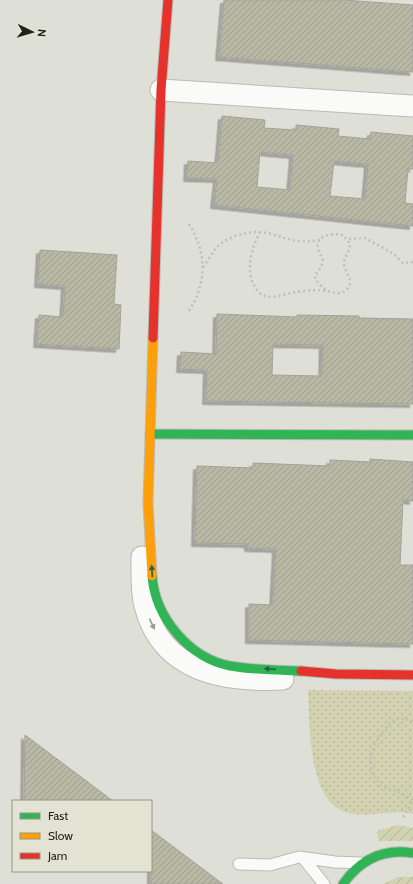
<svg xmlns="http://www.w3.org/2000/svg" width="413" height="884" viewBox="0 0 413 884" font-family="Cabin,sans-serif">
<style>
.grass{fill:url(#grass-dots)}
.garden{fill:url(#garden-furrows)}
.building{fill:url(#building-hatch);stroke:#a2a29c;fill-rule:evenodd;filter:url(#shadow)}
.lines{fill:none;stroke-linecap:round;stroke-linejoin:round}
.lane-casing{stroke:#bbbbb4;stroke-width:13}
.street-casing{stroke:#bbbbb4;stroke-width:23}
.fast-casing{stroke:#bbbbb4;stroke-width:11}
.slow-casing{stroke:#bbbbb4;stroke-width:11}
.jam-casing{stroke:#bbbbb4;stroke-width:11}
.path{stroke:#bfbfbc;stroke-width:2.5;stroke-dasharray:2 3;stroke-linecap:butt}
.lane{stroke:#fafaf9;stroke-width:11}
.street{stroke:#fafaf9;stroke-width:21}
.fast{stroke:#30b455;stroke-width:9}
.slow{stroke:#ff9f0a;stroke-width:9}
.jam{stroke:#e5322d;stroke-width:9}
.oneway{fill:#286436}
.oneway2{fill:#999996}
</style>
<defs>
<pattern id="grass-dots" width="8" height="8" patternUnits="userSpaceOnUse"><rect width="8" height="8" fill="#d2d2b0"/><path d="M2 2h.1M6 6h.1" fill="none" stroke="#b4b497" stroke-width="1.8" stroke-linecap="round"/></pattern>
<pattern id="garden-furrows" width="10" height="10" patternUnits="userSpaceOnUse"><rect width="10" height="10" fill="#d2d2b0"/><path d="M-1 1l2-2M0 10L10 0M9 11l2-2" fill="none" stroke="#b4b497"/></pattern>
<pattern id="building-hatch" width="6" height="6" patternUnits="userSpaceOnUse"><rect width="6" height="6" fill="#b9b8a5"/><path d="M-1 1l2-2M0 6l6-6M5 7l2-2" fill="none" stroke="#9f9e8d"/></pattern>
<filter id="shadow"><feDropShadow dx="-3.5" dy="3.5" stdDeviation="0" flood-color="#0004"/></filter>
</defs>
<rect width="100%" height="100%" fill="#dedfd6"/>
<path class="grass" d="M308,690L413,691V814C392,809 370,818 349,813C307,805 310,722 308,690Z"/>
<path class="garden" d="M398,825L413,828V841H379L377,833L379,830Z
M398,877H413V884H383Z"/>
<path class="building" d="M224,0H344L413,5V72L219,57Z
M222,116L265,120L264,128L296,130V125L339,129L338,136L370,139L371,132L413,136V169H408L405,203L413,204V226L214,205L217,179L187,178L188,161L218,163ZM260,152L293,155L290,190L257,187ZM334,161L368,164L365,199L330,196Z
M40,250L117,255L114,304L121,305L119,349L37,344L39,315L63,317L65,286L38,284Z
M217,314L297,317V315L359,316V318L413,319V404L206,401L207,370L180,369L181,352L216,354ZM273,344L323,345L322,376L272,375Z
M370,459L413,462V501L403,500L400,565H413V644L249,640V604L273,605L276,549L248,548V544L195,543L197,466L253,468V463L330,466V460L370,462Z
M25,735L113,801H24Z
M151,830L223,884H151Z"/>
<g class="lines">
<defs>
<path id="lane" d="M303,858L324,884
M239,864L270,865L299,857L335,862L360,863"/>
<path id="street" d="M161,90L413,106
M142,557C142,573 141,590 145,606C162,672 224,682 283,679"/>
<path id="fast" d="M150,434L413,435
M152,576C155,617 189,658 230,666C253,670 277,670 301,671
M343,884C360,860 383,848 413,853"/>
<path id="slow" d="M152,576L148,503L153,338"/>
<path id="jam" d="M153,338L161,90L168,0
M301,671L336,674L413,675"/>
</defs>
<use href="#lane" class="lane-casing"/>
<use href="#street" class="street-casing"/>
<use href="#fast" class="fast-casing"/>
<use href="#slow" class="slow-casing"/>
<use href="#jam" class="jam-casing"/>
<path class="path" d="M189,224C207,253 207,282 189,311
M260,232C251,249 244,273 257,290C267,302 279,295 291,293C301,291 315,289 325,291C332,291 341,297 347,289C355,281 345,273 344,264C344,257 350,251 350,244L343,235C334,233 315,234 318,249C320,254 322,256 323,261C320,277 305,272 326,290
M349,239L365,238L394,254L403,263L413,262
M203,267C208,261 212,253 217,247C231,234 254,229 272,234C290,240 301,243 320,240
M413,721L399,718L391,721L374,745L370,760L373,775L382,787L397,791L413,800
M403,817L413,800"/>
<use href="#lane" class="lane"/>
<use href="#street" class="street"/>
<use href="#fast" class="fast"/>
<use href="#slow" class="slow"/>
<use href="#jam" class="jam"/>
</g>
<defs><path id="oneway-solid" d="M-6-.8H1V-3.2L6.5 0L1 3.2V.8H-6Z"/></defs>
<g class="oneway">
<use href="#oneway-solid" transform="translate(152 571) rotate(-93)"/>
<use href="#oneway-solid" transform="translate(270 669) rotate(-176)"/>
</g>
<use class="oneway2" href="#oneway-solid" transform="translate(152 624) rotate(65)"/>
<rect x="12" y="800" width="140" height="72" fill="#e2e3d2" stroke="#959689"/>
<rect x="20" y="813" width="20" height="6" fill="#30b455" stroke="#959689"/>
<text x="48" y="820" font-size="12" fill="#22221c">Fast</text>
<rect x="20" y="833" width="20" height="6" fill="#ff9f0a" stroke="#959689"/>
<text x="48" y="840" font-size="12" fill="#22221c">Slow</text>
<rect x="20" y="853" width="20" height="6" fill="#e5322d" stroke="#959689"/>
<text x="48" y="860" font-size="12" fill="#22221c">Jam</text>
<g transform="translate(32 32) rotate(95)" stroke="#e2e3d2" stroke-width="3" paint-order="stroke">
<path d="M0-3L7 15L0 10L-7 15Z" fill="#22221c"/>
<text y="-6" font-size="11" font-weight="bold" text-anchor="middle" fill="#22221c">N</text>
</g>
</svg>
